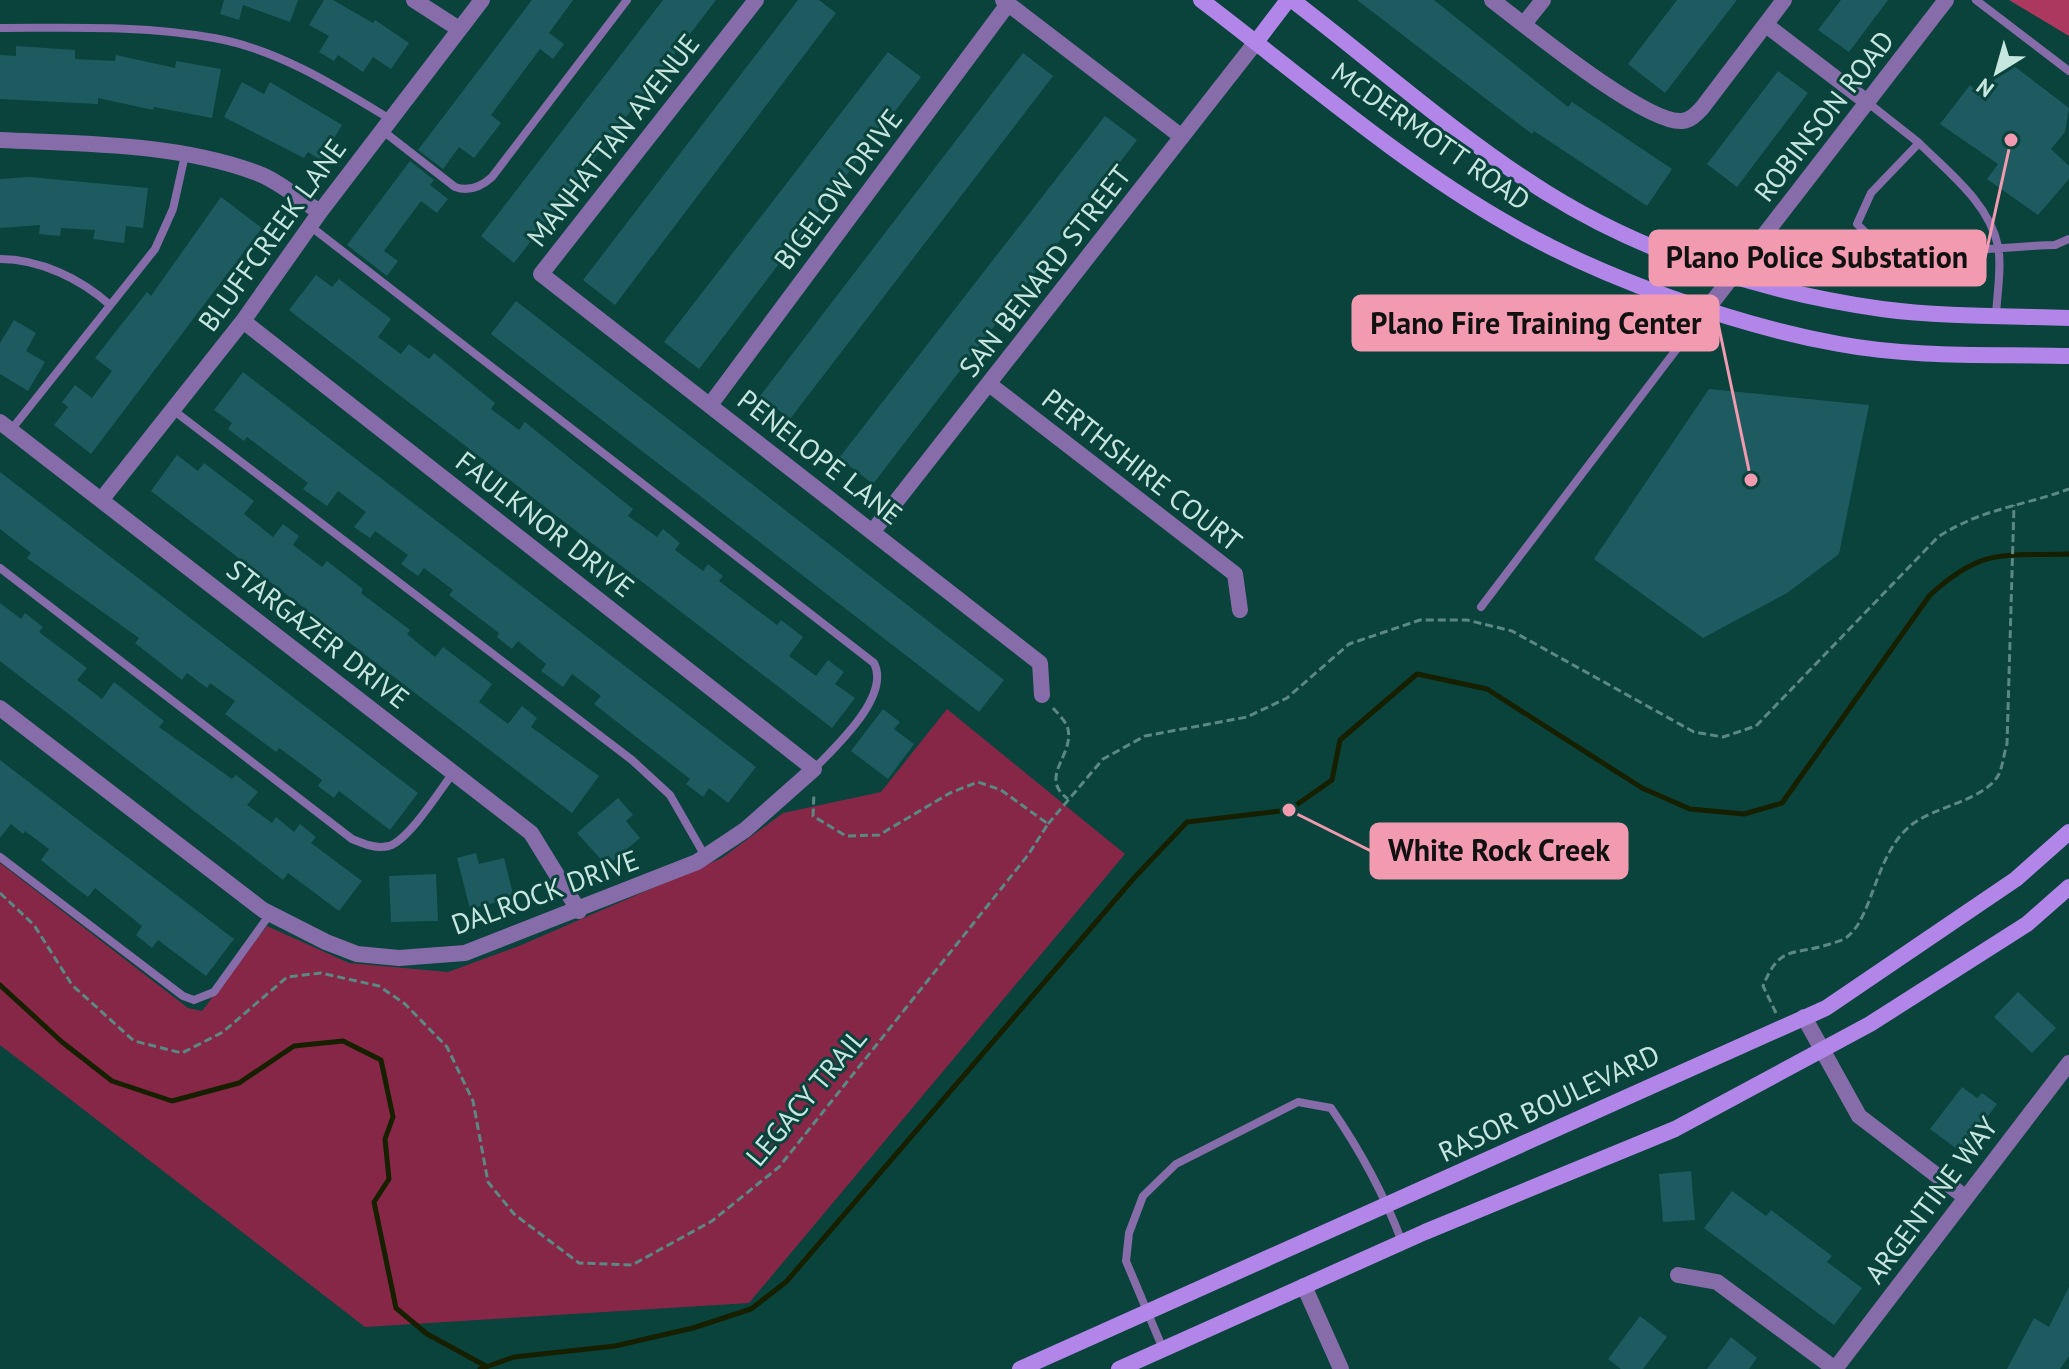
<svg xmlns="http://www.w3.org/2000/svg" width="2069" height="1369" viewBox="0 0 2069 1369" font-family="'PT Sans',sans-serif">
<style>
.green{fill:#862748}
.forest{fill:#ac3860}
.lines{fill:none;stroke-linecap:round;stroke-linejoin:round}
.stream{stroke:#162000;stroke-width:5}
.building{fill:#1e5b60}
.path{stroke:#5b8882;stroke-width:3;stroke-dasharray:8 4;stroke-linecap:butt}
.service{stroke:#866ca9;stroke-width:8}
.minor{stroke:#866ca9;stroke-width:16}
.tertiary{stroke:#866ca9;stroke-width:16}
.secondary{stroke:#b286e8;stroke-width:16}
.labels{text-anchor:middle;stroke-width:6;stroke-linejoin:round;paint-order:stroke}
.street-label{font-size:28px;fill:#c6e6e0;stroke:#0a423c}
.leader{fill:none;stroke:#f29ab0;stroke-width:3}
.callout-dot{fill:#f29ab0;stroke:#0a423c;stroke-width:3}
.callout{fill:#f29ab0;stroke:#f29ab0;stroke-width:3}
.callout-label{font-size:30px;text-anchor:middle;font-weight:bold;fill:#111}
</style>
<rect width="100%" height="100%" fill="#0a423c"/>
<path class="green" d="M947,709L1125,854L749,1303L365,1327L0,1045V863L188,1008L202,1011L267,926L349,963L448,972L519,946L722,858L783,813L881,792Z"/>
<path class="forest" d="M2009,0H2069V36Z"/>
<g class="lines">
<path class="stream" d="M0,985L62,1042L112,1081L172,1101L239,1083L294,1046L343,1041L381,1060L393,1117L385,1139L389,1179L374,1202L396,1308L427,1334L484,1365
M480,1369L514,1357L615,1346L693,1328L751,1309L786,1282L1134,878L1187,822L1289,810L1332,780L1340,740L1417,674L1487,689L1642,788L1690,809L1744,814L1782,803L1930,595C1983,547 2002,556 2069,554"/>
</g>
<path class="building" d="M224,0H298L290,22L243,5L239,20L220,14Z
M324,0H333L373,23L375,20L409,43L391,69L373,57L363,72L338,55L334,61L319,52L329,36L309,25Z
M532,0H573L549,33L564,44L553,59L540,49L491,115L501,123L474,158L459,147L443,169L418,150Z
M663,0H716L514,263L481,236Z
M798,0H819L836,13L615,305L583,280Z
M1357,0H1434L1568,107L1572,102L1672,169L1647,206L1534,131L1532,134Z
M1677,0H1737L1665,93L1628,64Z
M1841,0H1888L1849,52L1818,30Z
M16,46L75,50V59L115,61L116,55L175,68L176,61L221,69L212,118L154,107L153,110L98,98V104L0,99V55L16,56Z
M888,52L921,77L699,369L664,342Z
M1023,53L1053,76L790,419L760,396Z
M2006,60L2069,108L2065,132L2051,149L2069,166V179L2038,215L1987,179L1998,164L1940,124L1970,85L1982,97Z
M1778,71L1808,93L1737,187L1707,164Z
M242,82L264,94L270,82L342,125L321,160L308,152L304,158L224,117Z
M1105,116L1137,140L873,484L839,458Z
M410,161L434,180L430,185L448,199L437,213L421,201L384,251L398,261L387,276L347,245Z
M30,177L148,188L143,228L126,226L124,243L93,239L95,230L61,228L60,236L39,234L40,225L0,228V179Z
M221,197L262,228L91,454L54,425L68,407L62,402L75,385L92,398L112,371L95,358L147,292L151,296Z
M316,275L332,287L339,279L391,319L378,337L401,354L409,344L429,359L434,353L495,403L491,409L519,430L525,422L633,509L628,516L657,537L663,529L680,543L675,550L703,571L708,564L723,576L719,581L777,625L781,620L803,637L789,656L816,676L828,660L844,672L835,684L855,698L832,728L289,310Z
M516,301L1004,680L979,712L491,334Z
M14,320L36,333L26,351L45,362L28,391L0,374V343Z
M243,372L756,767L728,803L709,788L703,797L686,784L690,779L594,704L601,696L572,674L563,687L541,671L546,664L518,641L512,649L497,637L499,633L449,595L453,590L424,568L418,576L401,564L408,555L375,531L370,538L354,527L366,512L338,491L327,506L303,489L308,483L247,437L244,441L228,429L232,423L214,410Z
M1709,389L1869,405L1839,554L1787,593L1703,638L1594,559Z
M177,455L198,471L204,463L254,501L244,514L273,537L283,524L299,536L293,545L322,567L327,561L363,589L361,593L410,630L407,634L435,657L443,647L492,684L479,702L508,724L522,706L537,718L531,727L599,776L572,813L151,491Z
M0,472L418,793L390,830L339,791L334,798L318,786L322,780L305,767L279,748L276,752L225,714L235,701L210,683L207,688L187,673L182,680L135,643L139,638L27,558L31,553L0,529Z
M0,603L21,619L25,613L43,627L39,632L87,668L77,680L102,699L114,682L164,721L159,727L232,779L236,775L258,792L247,805L272,823L276,817L294,832L300,824L316,837L311,843L362,881L339,911L288,873L283,880L0,661Z
M883,709L900,722L894,729L914,744L888,779L851,751Z
M0,760L234,939L206,976L158,940L152,948L136,935L142,926L95,888L88,897L72,885L41,860L49,849L25,831L23,834L11,824L0,838Z
M618,798L633,815L626,821L640,838L607,866L577,833Z
M476,853L479,864L504,858L514,898L470,909L457,858Z
M436,874L438,921L391,922L389,876Z
M2018,992L2056,1028L2032,1053L1994,1017Z
M1962,1087L1977,1098L1982,1093L1997,1104L1961,1152L1930,1129Z
M1691,1171L1695,1220L1663,1222L1659,1174Z
M1732,1191L1766,1216L1771,1210L1808,1238L1832,1256L1827,1262L1862,1288L1834,1325L1704,1228Z
M2069,1287V1356L2060,1369H2007L2034,1318L2049,1327Z
M1640,1316L1667,1337L1643,1369H1621L1608,1359Z
M1731,1337L1757,1358L1749,1369H1707Z"/>
<g class="lines">
<path class="path" d="M1053,708C1058,714 1066,721 1068,729C1074,756 1038,777 1068,799
M1048,824L1103,759L1145,736L1247,717L1287,698L1349,644L1420,620H1467L1512,631L1694,732L1723,737L1756,726L1938,537C1983,508 2020,507 2069,489
M0,893L34,925L72,985L134,1041L182,1053L223,1032L287,977L321,973L379,986L405,1004L447,1047L473,1101L488,1182L514,1214L579,1263L632,1265L712,1221L779,1167L1028,855L1048,824L1001,790L978,782L950,793L879,835L846,836L813,816L814,793
M1776,1013L1763,986C1780,944 1793,956 1830,944C1834,942 1843,941 1847,937C1873,917 1875,855 1910,826C1934,806 1985,801 1999,774C2003,765 2004,753 2007,744L2014,505"/>
<path class="service" d="M1976,0L2069,71
M0,28C71,28 144,25 214,38C277,49 336,86 390,119
M1867,102L1919,143L1871,193L1857,224C1866,233 1875,242 1886,248C1910,258 2022,245 2055,245L2069,239
M383,131L455,187C469,192 481,187 492,177L627,0
M1919,143C1948,172 1989,203 1998,246C2002,267 1997,294 1996,315
M310,226L874,663C891,696 836,746 814,769
M0,259C40,259 81,279 110,305
M173,410L632,760L670,795L705,856
M11,430L155,249L173,209L185,155
M0,568L352,839C364,844 376,849 389,846C409,840 440,790 453,773
M1481,607L1707,309
M0,857L183,996L194,1000L214,992L270,914
M1163,1349L1126,1261L1129,1233L1143,1196L1176,1164L1298,1102L1331,1108C1360,1150 1384,1194 1402,1242"/>
<path class="minor" d="M414,0L459,29
M756,0L541,274L1040,663L1042,695
M1003,0L1182,137
M1492,0C1525,25 1645,124 1682,121C1691,120 1696,114 1702,108L1784,0
M1524,24L1543,0
M1766,25L1867,102
M0,140C85,144 176,143 257,173C279,181 300,200 320,212
M989,384L1235,574L1240,610
M710,405L1008,4
M0,422L531,833L579,911
M102,499L243,321L320,212L482,0
M873,531L1256,42
M0,708L263,910L326,942L357,954L399,958L465,953L697,862L745,830L814,769L243,321
M1804,1017L1859,1116L1965,1197
M1678,1275L1717,1282L1835,1369
M1304,1286L1341,1369
M1835,1369L2069,1063"/>
<path class="tertiary" d="M1707,309L1946,0"/>
<path class="secondary" d="M1201,0C1301,76 1401,163 1510,225C1601,278 1735,325 1839,344C1914,358 1993,354 2069,356
M1292,0C1376,64 1457,137 1547,193C1646,255 1767,293 1882,309C1943,317 2007,316 2069,318
M1256,42L1288,0
M1020,1369L1826,1008L2016,879L2069,832
M1119,1369L1425,1232L1675,1129L1870,1024L2027,924L2069,887"/>
</g>
<g class="labels">
<g class="street-label">
<text transform="translate(1824 116) rotate(-52)" y="10">ROBINSON ROAD</text>
<text transform="translate(1431 136) rotate(35)" y="10">MCDERMOTT ROAD</text>
<text transform="translate(613 140) rotate(-52)" y="10">MANHATTAN AVENUE</text>
<text transform="translate(838 189) rotate(-53)" y="10">BIGELOW DRIVE</text>
<text transform="translate(272 235) rotate(-54)" y="10">BLUFFCREEK LANE</text>
<text transform="translate(1045 271) rotate(-52)" y="10">SAN BENARD STREET</text>
<text transform="translate(820 457) rotate(38)" y="10">PENELOPE LANE</text>
<text transform="translate(1142 470) rotate(38)" y="10">PERTHSHIRE COURT</text>
<text transform="translate(545 524) rotate(38)" y="10">FAULKNOR DRIVE</text>
<text transform="translate(318 634) rotate(38)" y="10">STARGAZER DRIVE</text>
<text transform="translate(545 892) rotate(-20)" y="10">DALROCK DRIVE</text>
<text transform="translate(806 1097) rotate(-50)" y="10">LEGACY TRAIL</text>
<text transform="translate(1549 1103) rotate(-25)" y="10">RASOR BOULEVARD</text>
<text transform="translate(1931 1200) rotate(-53)" y="10">ARGENTINE WAY</text>
</g>
</g>
<path class="leader" d="M2011 140L1985 258M1751 480L1718 323M1289 810L1371 851"/>
<g class="callout-dot">
<circle cx="2011" cy="140" r="8"/>
<circle cx="1751" cy="480" r="8"/>
<circle cx="1289" cy="810" r="8"/>
</g>
<g class="callout">
<rect x="1650" y="231" width="335" height="54" rx="8"/>
<rect x="1353" y="296" width="365" height="54" rx="8"/>
<rect x="1371" y="824" width="256" height="54" rx="8"/>
</g>
<g class="callout-label">
<text x="1817" y="268">Plano Police Substation</text>
<text x="1536" y="334">Plano Fire Training Center</text>
<text x="1499" y="861">White Rock Creek</text>
</g>
<g transform="translate(1997 72) rotate(217)" stroke="#0a423c" stroke-width="6" paint-order="stroke">
<path d="M0-6L14 30L0 20L-14 30Z" fill="#c6e6e0"/>
<text y="-12" font-size="22" font-weight="bold" text-anchor="middle" fill="#c6e6e0">N</text>
</g>
</svg>
